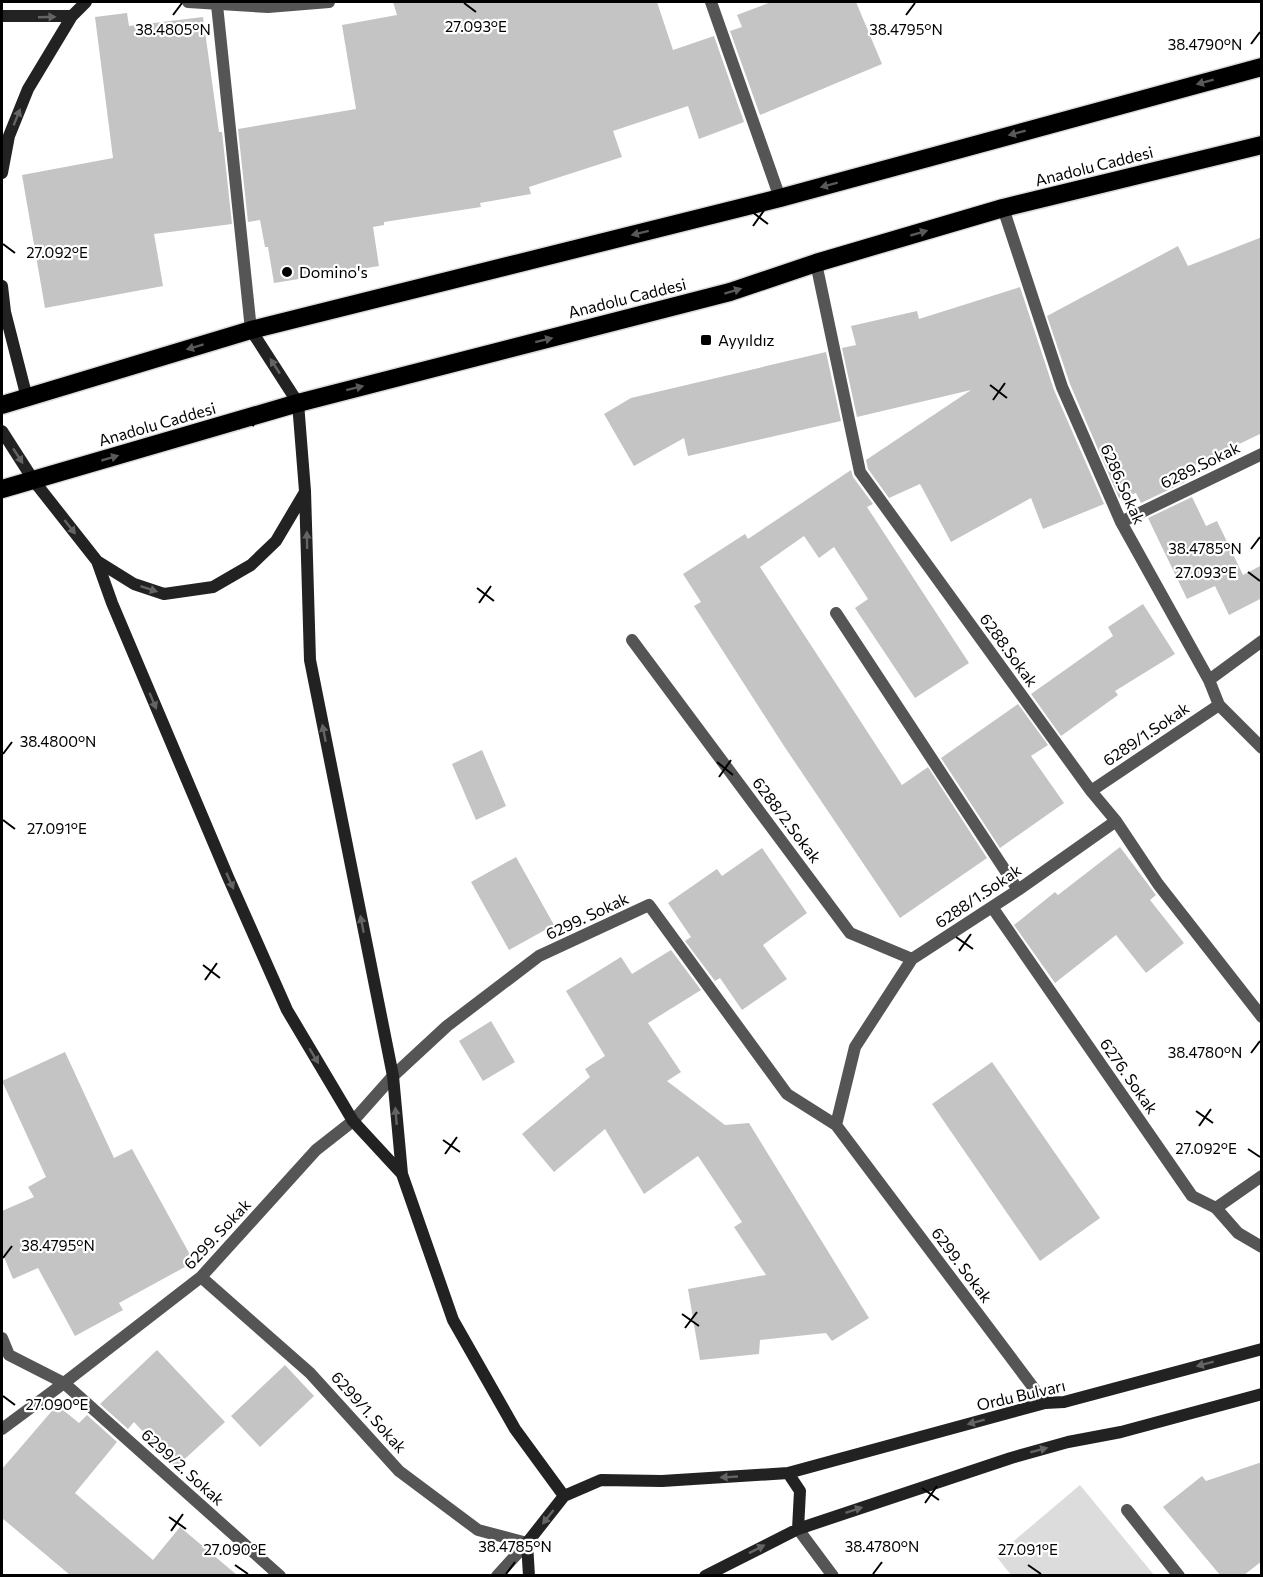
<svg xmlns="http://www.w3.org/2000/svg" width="1263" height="1577" viewBox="0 0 1263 1577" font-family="Commissioner,sans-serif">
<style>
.green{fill:#dcdcdc}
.building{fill:#c4c4c4}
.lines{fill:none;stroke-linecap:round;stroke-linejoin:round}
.highway-casing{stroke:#dbdbdb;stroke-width:21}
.lane{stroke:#555;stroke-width:12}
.street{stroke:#555;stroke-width:12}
.secondary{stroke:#222;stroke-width:12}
.highway{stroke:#000;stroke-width:18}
.oneway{fill:#646464}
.oneway2{fill:#595959}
.ticks{fill:none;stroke:#000;stroke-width:2}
.poi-dot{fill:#000;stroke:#fff;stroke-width:2}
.labels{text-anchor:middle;stroke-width:4.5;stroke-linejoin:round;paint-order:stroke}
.street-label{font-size:16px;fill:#000;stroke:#fff}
.poi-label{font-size:16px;fill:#000;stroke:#fff;text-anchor:start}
.ticks-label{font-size:15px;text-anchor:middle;fill:#000;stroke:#fff;stroke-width:4.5;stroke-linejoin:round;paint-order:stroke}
</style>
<rect width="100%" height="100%" fill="#fff"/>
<path class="green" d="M1080,1485L1154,1575H1011L996,1556Z"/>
<path class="building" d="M393,2H657L673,50L714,36L744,122L699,139L688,106L613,131L622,157L529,187L531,194L480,203L481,207L384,222V225L373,227L379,266L274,283L268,247H265L260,220L248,222L238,129L356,109L342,25L397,15Z
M771,2H856L882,64L760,115L730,31L742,27L737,15Z
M127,13L129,26L203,17L219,132H222L232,224L154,234L163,286L45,308L22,175L113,158L95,17Z
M1262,237V433L1181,472L1185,482L1141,503L1136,493L1119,498L1070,384L1047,316L1178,246L1188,266Z
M1020,287L1054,390L1104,504L1043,529L1031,498L951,542L920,484L889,498L868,469L866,460L971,390L857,417L842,348L856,345L851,326L917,311L919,319Z
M826,352L841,421L688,456L684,438L634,466L604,414L631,398Z
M851,470L853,477L873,504L867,507L969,663L915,698L855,608L868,599L834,547L819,558L804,536L760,567L902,785L928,767L987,858L900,918L784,746L694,606L701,602L683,574L745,534L748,539Z
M1192,497L1206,526L1217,521L1243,575L1262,565V598L1229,615L1215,586L1187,599L1148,518Z
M1143,604L1175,654L1115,691L1118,695L1061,736L1031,694L1113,636L1108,627Z
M1018,704L1048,745L1031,756L1064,803L1000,848L941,758Z
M482,750L506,806L476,820L452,764Z
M1120,847L1156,895L1150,900L1184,943L1146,973L1116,935L1055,983L1014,925L1055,892L1058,895Z
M762,848L807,913L763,945L787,979L742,1010L720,978L715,981L685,941L691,937L668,903L717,869L722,876Z
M516,857L554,925L509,950L471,882Z
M671,950L701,990L648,1023L681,1072L667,1081L725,1125L749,1123L869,1318L832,1341L826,1333L760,1340L759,1354L700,1360L688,1289L766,1275L734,1227L742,1222L698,1156L644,1194L605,1129L554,1172L522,1134L590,1077L585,1069L605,1056L566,991L621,957L632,974Z
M491,1021L515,1062L483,1081L459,1041Z
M65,1052L114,1158L132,1149L194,1262L119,1303L123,1310L75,1336L38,1268L13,1279L2,1252V1211L34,1197L28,1187L46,1177L2,1081Z
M992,1062L1100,1218L1040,1261L932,1104Z
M157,1350L225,1422L176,1467L134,1422L128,1429L100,1404Z
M285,1365L314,1396L260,1447L231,1416Z
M57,1405L79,1423L87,1415L117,1442L75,1493L153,1560L180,1527L237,1575H70L2,1518V1469Z
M1262,1462V1561L1244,1575H1220L1163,1507L1202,1476L1206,1481Z"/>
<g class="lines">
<defs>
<path id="highway" d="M2,405L251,330L780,198L1262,67
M2,489L298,403L730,292L816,263L1003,208L1262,145"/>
</defs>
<use href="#highway" class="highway-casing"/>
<path class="lane" d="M1216,1208L1238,1233L1262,1247"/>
<path class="street" d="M188,2L268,7L329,2
M711,2L780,198
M217,5L251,330
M1003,208L1062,387L1121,522L1209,680L1219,705L1262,748
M816,263L860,472L1091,791L1116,821L1158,884L1262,1017
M1121,522L1262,454
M836,613L1018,890
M632,640L850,933L912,959L1018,890L1116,821
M1209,680L1262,641
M1091,791L1219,705
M992,907L1192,1196L1216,1208L1262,1176
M836,1125L855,1047L912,959
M201,1277L310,1373L399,1471L478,1530L527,1543L497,1576
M2,1338L9,1355L64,1383L2,1429
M1127,1510L1179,1576
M798,1529L833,1576
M280,1576L64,1383L201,1277L316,1150L353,1121L393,1076L447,1026L539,956L649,905L787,1094L836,1125L1045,1403"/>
<path class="secondary" d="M2,16H72L86,2
M2,173L9,136L28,89L72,16
M2,286L5,312L27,398
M251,330L298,403L305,491L310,660L393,1076L402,1174L453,1320L515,1429L564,1496
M2,431L34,481L97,561L112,603L228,877L287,1010L353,1121L402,1174
M97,561L134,584L164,594L213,587L251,565L276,541L305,492
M798,1529L1011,1458L1068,1442L1121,1432L1262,1394
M529,1576L527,1543L564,1496L601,1480L662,1481L788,1473L1045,1403L1064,1402L1262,1349
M705,1576L798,1529L800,1491L788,1473"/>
<use href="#highway" class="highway"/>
</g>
<defs><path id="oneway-solid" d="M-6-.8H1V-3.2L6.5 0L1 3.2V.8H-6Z" transform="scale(1.5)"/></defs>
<g class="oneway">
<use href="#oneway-solid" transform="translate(47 17) rotate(-2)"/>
<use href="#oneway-solid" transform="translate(17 117) rotate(-68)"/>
<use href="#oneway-solid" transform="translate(275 366) rotate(-123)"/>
<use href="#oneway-solid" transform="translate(18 456) rotate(57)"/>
<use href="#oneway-solid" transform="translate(70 527) rotate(52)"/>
<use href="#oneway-solid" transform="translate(307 540) rotate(-91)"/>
<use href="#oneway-solid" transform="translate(149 589) rotate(18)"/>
<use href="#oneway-solid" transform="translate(153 701) rotate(67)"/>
<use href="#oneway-solid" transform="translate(324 733) rotate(-101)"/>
<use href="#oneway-solid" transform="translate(230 881) rotate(66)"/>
<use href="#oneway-solid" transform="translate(362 924) rotate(-101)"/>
<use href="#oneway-solid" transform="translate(314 1056) rotate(59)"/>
<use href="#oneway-solid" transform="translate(396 1116) rotate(-95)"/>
<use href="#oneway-solid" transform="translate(1205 1364) rotate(165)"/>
<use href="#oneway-solid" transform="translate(976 1422) rotate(165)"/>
<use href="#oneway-solid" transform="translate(1039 1450) rotate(-15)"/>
<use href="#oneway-solid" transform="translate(729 1477) rotate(177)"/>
<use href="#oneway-solid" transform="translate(854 1510) rotate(-18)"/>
<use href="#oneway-solid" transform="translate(548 1517) rotate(128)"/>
<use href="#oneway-solid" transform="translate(757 1549) rotate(-27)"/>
</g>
<g class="oneway2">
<use href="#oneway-solid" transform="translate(1205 82) rotate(165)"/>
<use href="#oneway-solid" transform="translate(1017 133) rotate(165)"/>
<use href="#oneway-solid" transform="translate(829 185) rotate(165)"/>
<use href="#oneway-solid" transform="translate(640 233) rotate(166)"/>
<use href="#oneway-solid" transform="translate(919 233) rotate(-16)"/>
<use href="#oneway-solid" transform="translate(733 291) rotate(-17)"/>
<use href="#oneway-solid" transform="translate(544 340) rotate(-14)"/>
<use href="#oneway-solid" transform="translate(195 347) rotate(163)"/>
<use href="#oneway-solid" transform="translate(355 388) rotate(-14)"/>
<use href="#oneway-solid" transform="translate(110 458) rotate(-16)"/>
</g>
<path class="ticks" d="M464,3L476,12M173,15L182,3M906,15L915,3M1251,44L1260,32M751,211L768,224M753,226L765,209M3,244L15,253M990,385L1007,398M993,400L1005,383M237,414L254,426M239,429L251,412M1251,549L1260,537M1248,572L1260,581M477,588L494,601M479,603L491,586M3,754L12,742M717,762L733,775M719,777L731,760M3,820L15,829M956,937L973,949M959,951L971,934M203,965L220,978M205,980L217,963M1251,1053L1260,1041M1196,1111L1213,1123M1199,1126L1211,1109M443,1140L460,1152M1248,1149L1260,1157M445,1154L457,1137M3,1258L12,1246M682,1314L699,1326M685,1328L697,1312M3,1396L15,1405M922,1488L939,1500M925,1503L937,1486M169,1517L186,1529M171,1531L183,1514M235,1565L248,1574M1028,1565L1041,1574M506,1574L515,1562M873,1574L882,1562"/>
<g class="poi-dot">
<circle cx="287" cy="272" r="6"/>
<rect x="700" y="334" width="12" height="12" rx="3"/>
</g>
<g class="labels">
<g class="street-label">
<text transform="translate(1094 166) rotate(-14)" y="6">Anadolu Caddesi</text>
<text transform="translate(627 298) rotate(-14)" y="6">Anadolu Caddesi</text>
<text transform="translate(157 424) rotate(-16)" y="6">Anadolu Caddesi</text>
<text transform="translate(1200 465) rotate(-26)" y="6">6289.Sokak</text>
<text transform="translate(1123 484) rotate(66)" y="6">6286.Sokak</text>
<text transform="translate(1009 650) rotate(54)" y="6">6288.Sokak</text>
<text transform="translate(1146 734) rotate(-34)" y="6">6289/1.Sokak</text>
<text transform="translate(787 820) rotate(53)" y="6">6288/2.Sokak</text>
<text transform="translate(978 896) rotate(-34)" y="6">6288/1.Sokak</text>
<text transform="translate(587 916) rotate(-25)" y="6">6299. Sokak</text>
<text transform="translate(1129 1076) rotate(55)" y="6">6276. Sokak</text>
<text transform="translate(217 1234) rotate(-47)" y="6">6299. Sokak</text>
<text transform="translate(962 1265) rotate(53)" y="6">6299. Sokak</text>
<text transform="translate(1021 1395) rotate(-13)" y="6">Ordu Bulvarı</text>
<text transform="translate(369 1412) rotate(48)" y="6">6299/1. Sokak</text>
<text transform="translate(183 1467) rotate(42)" y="6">6299/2. Sokak</text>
</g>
<g class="poi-label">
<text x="299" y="278">Domino's</text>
<text x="718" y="346">Ayyıldız</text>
</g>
</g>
<g class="ticks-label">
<text x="476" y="32">27.093°E</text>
<text x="173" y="35">38.4805°N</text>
<text x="906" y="35">38.4795°N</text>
<text x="1205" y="50">38.4790°N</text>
<text x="57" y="258">27.092°E</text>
<text x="1205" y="554">38.4785°N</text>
<text x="1206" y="578">27.093°E</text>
<text x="58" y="747">38.4800°N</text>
<text x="57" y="834">27.091°E</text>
<text x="1205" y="1058">38.4780°N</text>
<text x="1206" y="1154">27.092°E</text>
<text x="58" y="1251">38.4795°N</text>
<text x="57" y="1410">27.090°E</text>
<text x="515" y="1552">38.4785°N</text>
<text x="882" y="1552">38.4780°N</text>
<text x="235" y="1555">27.090°E</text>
<text x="1028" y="1555">27.091°E</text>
</g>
<rect width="1263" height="1577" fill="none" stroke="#000000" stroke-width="6"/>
</svg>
